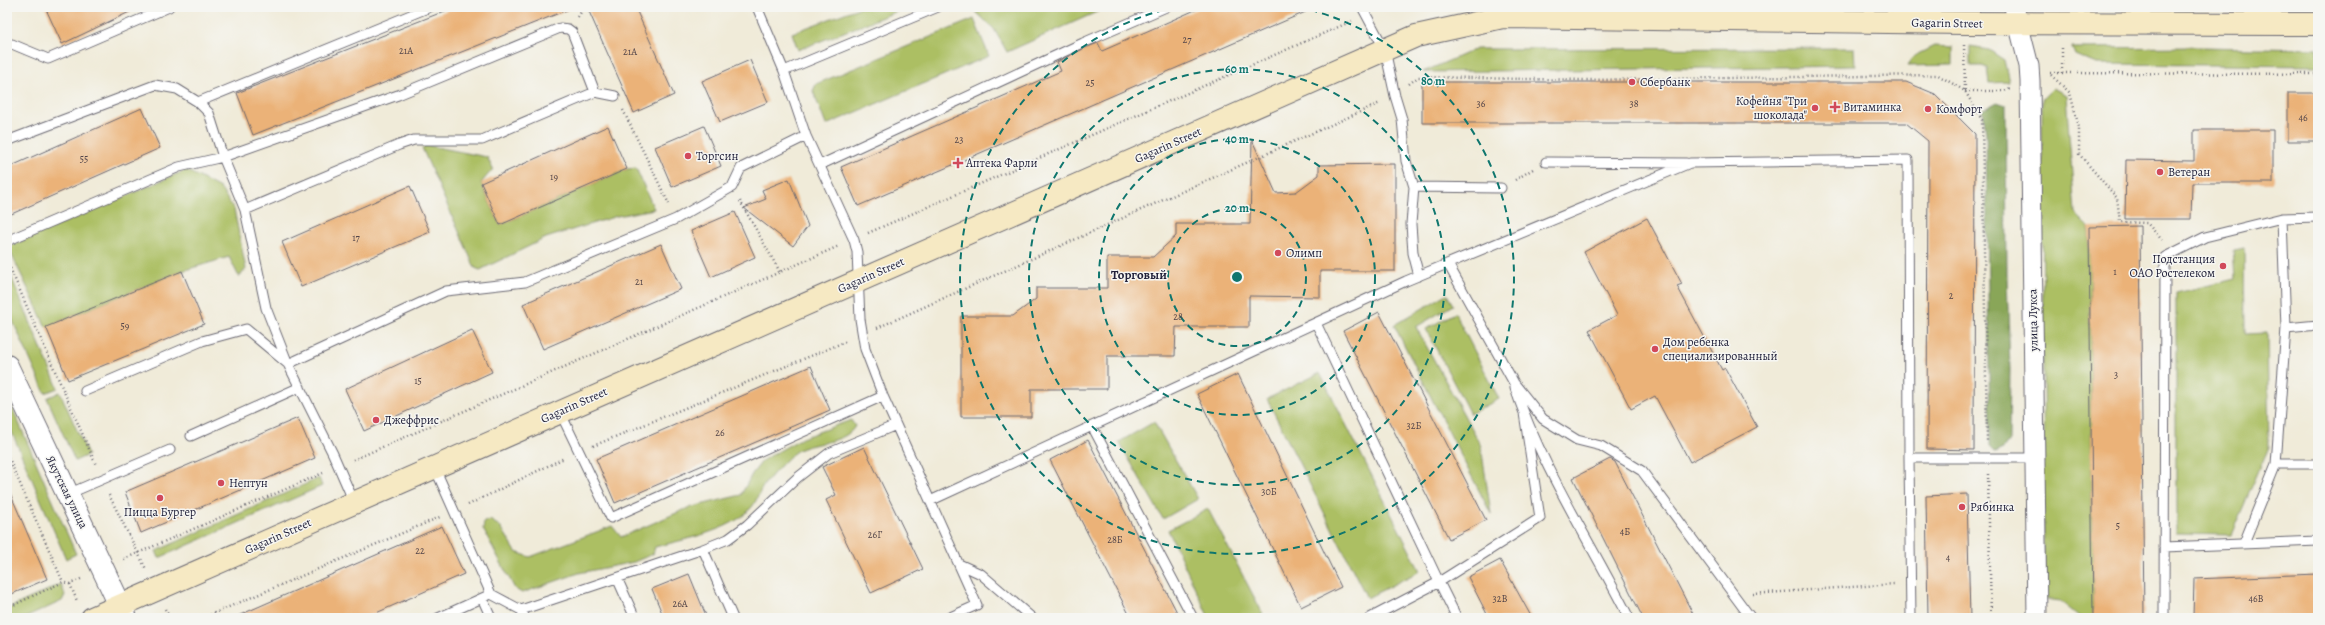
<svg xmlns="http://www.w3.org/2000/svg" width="2325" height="625" viewBox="0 0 2325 625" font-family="Alegreya,serif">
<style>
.green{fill:#acbf63;stroke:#67704f}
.forest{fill:#89a659;stroke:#56644a}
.building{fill:#ebb278}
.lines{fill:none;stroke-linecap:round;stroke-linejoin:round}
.service-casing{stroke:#6a6872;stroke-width:11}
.minor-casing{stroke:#6a6872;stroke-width:21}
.tertiary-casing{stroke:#6a6872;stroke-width:24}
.secondary-casing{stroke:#6a6872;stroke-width:24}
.path{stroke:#6a6872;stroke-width:2.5;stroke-dasharray:1 3;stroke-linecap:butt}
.service{stroke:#fff;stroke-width:9}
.minor{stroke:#fff;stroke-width:19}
.tertiary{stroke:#fff;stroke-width:22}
.secondary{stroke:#f6e9c3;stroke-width:22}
.ring{fill:none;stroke:#0f766e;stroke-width:2;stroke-dasharray:7 5}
.poi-dot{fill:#d1495b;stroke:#f6f6f2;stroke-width:1.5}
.labels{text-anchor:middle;stroke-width:3;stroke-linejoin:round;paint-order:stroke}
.number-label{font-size:10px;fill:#54464a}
.street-label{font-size:12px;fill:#22223b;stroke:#f6f6f2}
.poi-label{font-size:12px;fill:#22223b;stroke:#f6f6f2;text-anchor:start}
.neighbourhood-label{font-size:13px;font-weight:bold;fill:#22223b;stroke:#f6f6f2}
.centre{fill:#0f766e;stroke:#f6f6f2;stroke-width:2}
.ring-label{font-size:12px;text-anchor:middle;font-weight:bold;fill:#0f766e;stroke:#f6f6f2;stroke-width:3;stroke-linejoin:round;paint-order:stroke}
</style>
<rect width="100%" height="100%" fill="#f6f6f2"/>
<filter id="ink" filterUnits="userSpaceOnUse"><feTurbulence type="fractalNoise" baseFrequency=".025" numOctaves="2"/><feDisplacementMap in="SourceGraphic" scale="8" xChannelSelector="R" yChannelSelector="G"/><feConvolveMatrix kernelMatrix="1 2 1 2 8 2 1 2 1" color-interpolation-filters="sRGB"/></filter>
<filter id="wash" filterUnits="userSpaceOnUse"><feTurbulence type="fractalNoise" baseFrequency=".012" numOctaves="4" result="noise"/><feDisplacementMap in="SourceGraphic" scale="16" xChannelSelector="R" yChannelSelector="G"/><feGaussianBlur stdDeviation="0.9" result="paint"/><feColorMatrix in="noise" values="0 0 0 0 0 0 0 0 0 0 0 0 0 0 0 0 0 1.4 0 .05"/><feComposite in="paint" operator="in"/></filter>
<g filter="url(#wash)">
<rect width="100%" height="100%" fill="#f0ebd9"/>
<path class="green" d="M861,7H908L798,50L792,33Z
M974,7H1108L1007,52L994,29L974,10Z
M974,19L989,56L826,125L813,91L816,84Z
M1934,46L1953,47V65L1907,66L1914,56Z
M1970,47L1989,50L2004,60L2009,82L1989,83L1987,68L1982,66H1970Z
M2196,47L2318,49V66L2096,64L2075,55L2072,48Z
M1854,48L1855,66L1423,72L1476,49Z
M2053,88L2066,95L2075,213L2089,227L2093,618H2081L2060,601L2044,599L2042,99Z
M426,145L487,157L493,169L481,183L500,225L627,169L636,168L654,209L617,216L546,238L480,270L475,268L422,148Z
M186,170L220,188L234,209L246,269L239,277L229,257L182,271L46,327L8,247Z
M2244,248L2245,334L2267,333L2269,447L2231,535L2176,534V293L2235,279L2233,250Z
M7,267L58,388L45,393L7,308Z
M1447,294L1453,305L1416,327L1481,446L1491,514L1394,325Z
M1455,313L1499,399L1470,414L1426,329Z
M1320,373L1420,571L1367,598L1267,399Z
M60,392L88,455L75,461L47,398Z
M7,406L12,407L76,554L66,559L7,421Z
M851,420L855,426C845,445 811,441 795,452C788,457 767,480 762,488C758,495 756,503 750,509C731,531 682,540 655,547L653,554L634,562L579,573L522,593L515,589L483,529L484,522L490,520L501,527L516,552L530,557L612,526L621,537L688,508L741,495L752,474L763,460L802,438Z
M1154,422L1198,499L1163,519L1119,442Z
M319,478L322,486L159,558L156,551Z
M1208,509L1263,614L1256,618H1209L1168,530Z
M61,584L65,595L62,601L25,618H7V609Z"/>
<path class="forest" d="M1997,102L2006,105L2007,277L2010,370L2009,441L2003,449L1996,452L1990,446L1986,134L1983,110Z"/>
<g id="blocks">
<path class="building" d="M45,7H140L62,44Z
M455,7L572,8L253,135L237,93Z
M587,7H635L674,95L634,113Z
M1202,7H1317L858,206L841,167L1061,71L1057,62L1085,48L1098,43L1102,51Z
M750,60L768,102L720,122L702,81Z
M1422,82H1906L1935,94L1975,134L1974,450L1927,449L1928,141L1906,123H1422Z
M2288,93H2318V141H2288Z
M142,108L160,148L7,216V168Z
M608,126L627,169L500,225L481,183Z
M704,126L721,166L672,187L655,147Z
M2194,130H2273V183H2192L2191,219H2125L2126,160L2194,161Z
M1252,140L1276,193L1296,192L1319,175V165L1395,164V271H1320V297L1249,296V327H1176L1175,356H1107V389H1031V417H961V316H1013L1036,299V288H1107V257H1153L1176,236V224H1250Z
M789,179L808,226L793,246L744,208L766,199L762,190Z
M410,186L430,232L301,287L282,242Z
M735,212L755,257L711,277L691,231Z
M1647,218L1682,284L1677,286L1722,370L1725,368L1757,427L1690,462L1655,396L1631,409L1589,330L1617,315L1584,252Z
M2140,226L2144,618H2093L2089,227Z
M661,244L681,289L543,349L523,304Z
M182,271L204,324L68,380L46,327Z
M1379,312L1486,520L1449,539L1343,331Z
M472,330L492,372L364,431L345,389Z
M811,366L830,410L615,503L596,459Z
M1238,374L1341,587L1301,607L1197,394Z
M298,418L315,458L141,533L125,492Z
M1088,440L1180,618H1131L1050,460Z
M864,447L923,569L871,593L826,500L836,495L822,467Z
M1610,459L1615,462L1695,618H1643L1573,478Z
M7,486L47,579L7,596Z
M1967,494L1970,618H1928L1926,496Z
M442,526L464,574L365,618H233Z
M1500,560L1532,618H1489L1468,577Z
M689,574L707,618H664L652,589Z
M2318,574V618H2193L2194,579Z"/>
</g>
</g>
<g filter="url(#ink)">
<use href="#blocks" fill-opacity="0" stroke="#6a6872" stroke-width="1"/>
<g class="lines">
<defs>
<path id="service" d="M757,7L784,71L806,136L854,240L857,252L860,319L865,349L883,396L977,605L948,618
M1362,7L1385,50L1395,96L1402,119L1406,161L1414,187L1411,224L1413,253L1419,276
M2268,24V7
M7,46L12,44L48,59L169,7
M784,71L938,7
M198,102L430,7
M7,141L155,85L177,89L198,102L209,113L223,157L245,210L266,308L288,364L333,454L354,502
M1546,162L1686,163
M820,165L1083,43L1166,7
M1414,187L1501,188
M245,210L399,145L414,140H482L595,92
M9,240L179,167L223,157L398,95L560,28L568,29L572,32L595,92L615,96
M1448,264L1514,383L1543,419L1577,440L1601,446L1642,471L1751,618
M1316,323L1439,582L1370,618
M2286,328L2318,325
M1515,388C1542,469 1591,542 1629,618
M85,391L202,341L246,329L288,364L446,291L525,282L676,219L732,187L741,168L806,136
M560,412L611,518L883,396
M1092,426L1193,618
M191,436L300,387
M1909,458L1911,618
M2276,464H2318
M434,466L491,594L438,618
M68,494L170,450
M930,501L1406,281L1690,163L1908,160L1909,458H2034
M2244,543L2276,464L2286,328L2282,218
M2164,547L2318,541
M703,549L733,618
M959,564L981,574L1032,618
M617,578L635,618
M491,594L521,610L525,618
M482,598L491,618
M521,610L703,549L728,539L747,525L797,478L829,453L896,425
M1457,618L1439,582L1540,518L1524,413
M2164,618L2165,257L2205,237L2282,218L2318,217"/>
<path id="minor" d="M2014,7L2029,66L2030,81L2037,618"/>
<path id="tertiary" d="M7,366L126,618"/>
<path id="secondary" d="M92,618L1416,36L1503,17L1965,23L2318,24"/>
</defs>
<use href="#service" class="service-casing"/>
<use href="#minor" class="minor-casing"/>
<use href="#tertiary" class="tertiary-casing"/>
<use href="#secondary" class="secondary-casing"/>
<path class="path" d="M578,17L584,7
M1964,45L1965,90
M2050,73L2318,74
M2062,73V46
M2051,75L2070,93L2079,127V154L2117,198L2120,222L2147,223L2162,240
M1409,84L1418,77L1585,80L1938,75L1965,91L1982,120L1987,441
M1965,91H2004L2010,89
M623,110L669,204
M1515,180L1533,169
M740,201L780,272
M868,233L1352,21
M7,261L96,465
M877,328L1380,103
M593,446L847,341
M7,454L63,582
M353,460L839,246
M1988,474L1991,618L2016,617
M109,495L146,569
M468,505L564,458
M124,559L323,473
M70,584L77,601
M1753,594L1894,584
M7,608L63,582L70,584L83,578
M165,609L170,618
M203,618L440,517"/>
<use href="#service" class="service"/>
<use href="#minor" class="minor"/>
<use href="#tertiary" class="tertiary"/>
<use href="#secondary" class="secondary"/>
</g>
</g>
<g class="ring">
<circle cx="1237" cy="277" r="69"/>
<circle cx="1237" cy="277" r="138"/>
<circle cx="1237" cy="277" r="208"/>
<path d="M1299 7A277 277 0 1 1 1175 7"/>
</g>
<g class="poi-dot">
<circle cx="1632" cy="82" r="4"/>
<path d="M1833 101h4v4h4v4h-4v4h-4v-4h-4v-4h4z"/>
<circle cx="1815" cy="108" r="4"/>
<circle cx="1928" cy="109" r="4"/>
<circle cx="688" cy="156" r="4"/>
<path d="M956 157h4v4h4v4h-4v4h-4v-4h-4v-4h4z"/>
<circle cx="2160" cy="172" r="4"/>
<circle cx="1278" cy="253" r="4"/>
<circle cx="2223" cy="266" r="4"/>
<circle cx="1655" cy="349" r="4"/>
<circle cx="376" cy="420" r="4"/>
<circle cx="221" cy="483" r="4"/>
<circle cx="160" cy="498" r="4"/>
<circle cx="1962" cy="507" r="4"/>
</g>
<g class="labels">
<g class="number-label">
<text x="1187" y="43">27</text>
<text x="406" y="54">21А</text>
<text x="630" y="55">21А</text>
<text x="1090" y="86">25</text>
<text x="1481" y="107">36</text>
<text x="1634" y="107">38</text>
<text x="2303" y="121">46</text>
<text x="959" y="143">23</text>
<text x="84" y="162">55</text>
<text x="554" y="180">19</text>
<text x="356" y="241">17</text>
<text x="2115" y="275">1</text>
<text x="639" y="285">21</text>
<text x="1951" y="299">2</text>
<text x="1178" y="320">28</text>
<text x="125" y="329">59</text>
<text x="2116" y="378">3</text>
<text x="418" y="384">15</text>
<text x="1414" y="429">32Б</text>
<text x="720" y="436">26</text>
<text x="1269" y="495">30Б</text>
<text x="2118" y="529">5</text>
<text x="1625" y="535">4Б</text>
<text x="875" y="538">26Г</text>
<text x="1115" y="543">28Б</text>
<text x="420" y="554">22</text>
<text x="1948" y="561">4</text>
<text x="1500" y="602">32В</text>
<text x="2256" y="602">46В</text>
<text x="680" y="607">26А</text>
</g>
<g class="street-label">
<text transform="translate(1947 23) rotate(1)" y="4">Gagarin Street</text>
<text transform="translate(1168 145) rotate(-24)" y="4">Gagarin Street</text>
<text transform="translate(871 275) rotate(-24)" y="4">Gagarin Street</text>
<text transform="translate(2033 320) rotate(-91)" y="4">улица Лукса</text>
<text transform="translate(574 405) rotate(-24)" y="4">Gagarin Street</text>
<text transform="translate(67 492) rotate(64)" y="4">Якутская улица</text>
<text transform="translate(278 536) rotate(-24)" y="4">Gagarin Street</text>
</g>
<g class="poi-label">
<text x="1640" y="86">Сбербанк</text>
<text x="1807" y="105" text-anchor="end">Кофейня "Три<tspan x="1807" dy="14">шоколада"</tspan></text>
<text x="1843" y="111">Витаминка</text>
<text x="1936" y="113">Комфорт</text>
<text x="696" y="160">Торгсин</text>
<text x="966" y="167">Аптека Фарли</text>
<text x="2168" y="176">Ветеран</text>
<text x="1286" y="257">Олимп</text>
<text x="2215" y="263" text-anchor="end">Подстанция<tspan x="2215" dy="14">ОАО Ростелеком</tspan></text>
<text x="1663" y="346">Дом ребенка<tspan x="1663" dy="14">специализированный</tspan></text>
<text x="384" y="424">Джеффрис</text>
<text x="229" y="487">Нептун</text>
<text x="1970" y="511">Рябинка</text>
<text x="160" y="516" text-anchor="middle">Пицца Бургер</text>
</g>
<g class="neighbourhood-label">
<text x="1139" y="279">Торговый</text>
</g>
</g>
<circle cx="1237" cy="277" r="6" class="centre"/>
<g class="ring-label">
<text x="1237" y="73">60 m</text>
<text x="1433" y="85">80 m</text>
<text x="1237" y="143">40 m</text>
<text x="1237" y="212">20 m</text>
</g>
<rect width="2325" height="625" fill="none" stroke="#f6f6f2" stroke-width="24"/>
</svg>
